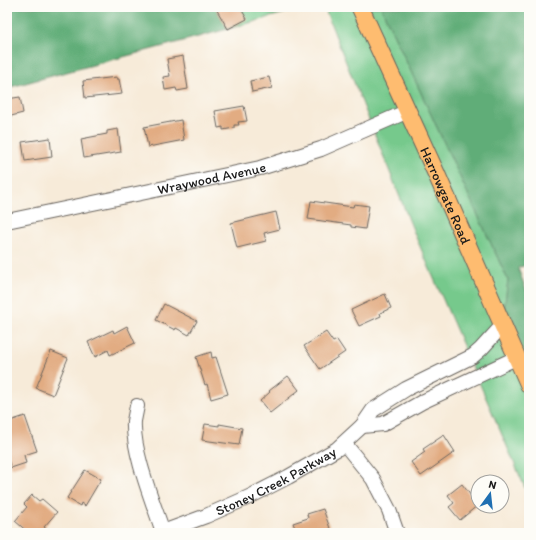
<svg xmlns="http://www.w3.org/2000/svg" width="536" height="540" viewBox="0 0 536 540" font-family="Itim,sans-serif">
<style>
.green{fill:#76c98c;stroke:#497254}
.forest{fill:#60ad78;stroke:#3e644a}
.building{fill:#e2ac82}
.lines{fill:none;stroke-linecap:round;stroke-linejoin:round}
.minor-casing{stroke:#69645e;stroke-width:16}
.major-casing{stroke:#69645e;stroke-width:19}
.minor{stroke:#fff;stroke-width:14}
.major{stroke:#febc70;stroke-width:17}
.labels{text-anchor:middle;stroke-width:4;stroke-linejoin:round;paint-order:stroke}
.street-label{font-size:14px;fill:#1c1c1c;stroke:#fdfcf7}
</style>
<rect width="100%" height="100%" fill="#fdfcf7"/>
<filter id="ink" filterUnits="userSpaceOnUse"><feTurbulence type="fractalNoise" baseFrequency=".025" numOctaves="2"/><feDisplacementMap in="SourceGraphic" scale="8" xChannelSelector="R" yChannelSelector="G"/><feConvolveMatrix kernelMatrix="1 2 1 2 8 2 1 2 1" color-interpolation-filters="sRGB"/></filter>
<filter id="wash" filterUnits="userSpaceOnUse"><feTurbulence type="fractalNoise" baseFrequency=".012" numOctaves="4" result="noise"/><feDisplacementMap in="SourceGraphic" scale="16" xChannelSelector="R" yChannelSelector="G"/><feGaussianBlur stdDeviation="0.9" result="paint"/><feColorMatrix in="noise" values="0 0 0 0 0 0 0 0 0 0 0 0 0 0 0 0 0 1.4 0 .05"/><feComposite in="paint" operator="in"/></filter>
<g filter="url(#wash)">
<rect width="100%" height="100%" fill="#f7ebd9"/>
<path class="green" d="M240,7H306L228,29L246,19Z
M324,7H381L508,280L502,324L529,381V497L415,235Z"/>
<path class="forest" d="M13,7H215L228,29L7,88V18H9L13,10Z
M381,7H529V264L518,268L529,297V381L502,324L508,280Z"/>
<g id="blocks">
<path class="building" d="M215,7H240L247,19L228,29Z
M183,56L188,89L177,91L176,88L165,90L163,77L170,76L167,59Z
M117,77V79H119L122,94L85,98L83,81Z
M269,77L272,88L252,92L250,81Z
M20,97L23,113L7,117V99Z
M244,106L247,121L238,122L239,125H234V128L223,130V127L218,128L215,111Z
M181,120L184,140L148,147L144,127Z
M118,129L121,152L84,158L81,139L107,134V131Z
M50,138L52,157L25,161L22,142Z
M311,201L353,207L354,204L369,206L365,229L351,227V225L308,219Z
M276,212L280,229L264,233L266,241L237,248L231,223Z
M385,294L391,308L380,313L381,316L359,326L351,310Z
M164,304L197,321L189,335L176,328L175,330L156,320Z
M127,326L135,343L110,355L108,350L95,357L88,342L113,330L114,333Z
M326,332L333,342L337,340L345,352L320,369L304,346Z
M51,351L68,358L53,395L36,388Z
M211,352L212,358L216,357L228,394L211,399L207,384L205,385L196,357Z
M288,376L299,390L270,413L260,401L270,392L269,391Z
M25,416L37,451L24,455L26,463L11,468L7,457V422Z
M205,424L219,426V424L242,428L239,445L202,440Z
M444,435L455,452L421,476L411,462L425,452L423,449Z
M85,470L101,479L85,506L81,503L80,506L67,498Z
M462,484L478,505L460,520L449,507L454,503L448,495Z
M32,495L39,501L42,499L57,512L44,527L51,533H29L15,521L27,507L24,504Z
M323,509L331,531L325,533H297L293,523L308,518L307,514Z"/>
</g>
</g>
<g filter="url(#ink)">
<use href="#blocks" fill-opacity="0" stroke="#69645e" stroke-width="1"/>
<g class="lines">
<defs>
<g id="minor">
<path id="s1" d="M7,221L260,168L321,149L408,111"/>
<path d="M137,406C136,411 135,416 134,421C132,451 153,502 163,532"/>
<path d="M362,426L383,424L422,402L516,358"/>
<path d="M344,443L373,479L389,510L397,533"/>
<path id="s2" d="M160,533L206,516L249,497L288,477L337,449L362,426L373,410L406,389L473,356L481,349L502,326"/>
</g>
<g id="major">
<path id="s3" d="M360,7L436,173L529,385"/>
</g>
</defs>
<use href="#minor" class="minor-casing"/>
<use href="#major" class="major-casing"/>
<use href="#minor" class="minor"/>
<use href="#major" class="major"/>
</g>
</g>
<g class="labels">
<g class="street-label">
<text dy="5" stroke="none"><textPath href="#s1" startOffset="209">Wraywood Avenue</textPath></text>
<text dy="5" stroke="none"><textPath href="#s3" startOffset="207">Harrowgate Road</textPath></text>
<text dy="5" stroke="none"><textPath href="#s2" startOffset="127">Stoney Creek Parkway</textPath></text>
</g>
</g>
<rect width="536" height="540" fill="none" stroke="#fdfcf7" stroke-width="24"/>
<g transform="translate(490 494) rotate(15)"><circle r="19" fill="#fdfcf7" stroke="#a3a29f"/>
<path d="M0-3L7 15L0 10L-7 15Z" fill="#1f6fb2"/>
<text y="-6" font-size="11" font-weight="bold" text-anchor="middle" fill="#1c1c1c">N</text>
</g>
</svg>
